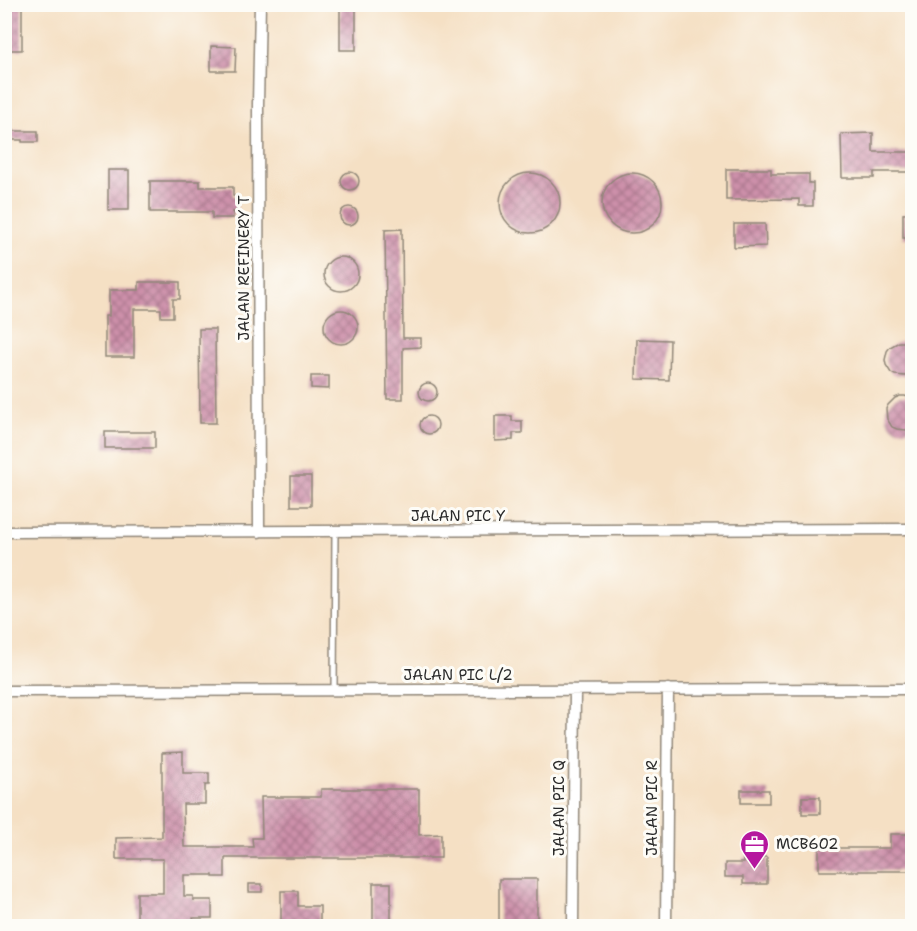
<svg xmlns="http://www.w3.org/2000/svg" width="917" height="931" viewBox="0 0 917 931" font-family="'Shantell Sans',sans-serif">
<style>
.building{fill:url(#building-cross-hatch)}
.lines{fill:none;stroke-linecap:round;stroke-linejoin:round}
.lane-casing{stroke:#908678;stroke-width:8}
.street-casing{stroke:#908678;stroke-width:13}
.lane{stroke:#fff;stroke-width:5}
.street{stroke:#fff;stroke-width:10}
.labels{text-anchor:middle;stroke-width:6;stroke-linejoin:round;paint-order:stroke}
.street-label{font-size:15px;fill:#2b2b2b;stroke:#fdfcf7}
.poi-label{font-size:15px;fill:#2b2b2b;stroke:#fdfcf7;text-anchor:start}
</style>
<defs>
<pattern id="building-cross-hatch" width="8" height="8" patternUnits="userSpaceOnUse" patternTransform="scale(1.5)"><rect width="8" height="8" fill="#cd90aa"/><path d="M0 0l8 8M0 8l8-8" fill="none" stroke="#a7768b"/></pattern>
</defs>
<rect width="100%" height="100%" fill="#fdfcf7"/>
<filter id="ink" filterUnits="userSpaceOnUse"><feTurbulence type="fractalNoise" baseFrequency=".0167" numOctaves="2"/><feDisplacementMap in="SourceGraphic" scale="12" xChannelSelector="R" yChannelSelector="G"/><feConvolveMatrix kernelMatrix="1 2 1 2 8 2 1 2 1" color-interpolation-filters="sRGB"/></filter>
<filter id="wash" filterUnits="userSpaceOnUse"><feTurbulence type="fractalNoise" baseFrequency=".008" numOctaves="4" result="noise"/><feDisplacementMap in="SourceGraphic" scale="24" xChannelSelector="R" yChannelSelector="G"/><feGaussianBlur stdDeviation="1.35" result="paint"/><feColorMatrix in="noise" values="0 0 0 0 0 0 0 0 0 0 0 0 0 0 0 0 0 1.4 0 .05"/><feComposite in="paint" operator="in"/></filter>
<g filter="url(#wash)">
<rect width="100%" height="100%" fill="#f5e0c4"/>
<g id="blocks">
<path class="building" d="M4,4H22V50H4Z
M340,4H356V50H340Z
M211,46L236,47L235,71H211Z
M10,131H38V142H22V140H10Z
M873,133V152H912V172H874V178H842L841,134Z
M726,169H771V174H809V183H813V206H799V199L726,200Z
M108,170H129V210H108Z
M341 181a9 9 0 1 1 18 0a9 9 0 1 1-18 0Z
M500 203a30 30 0 1 1 60 0a30 30 0 1 1-60 0Z
M602 203a30 30 0 1 1 60 0a30 30 0 1 1-60 0Z
M150,181H200V187H233V196H237V212H233V218H212V212H150Z
M340 216a9 9 0 1 1 18 0a9 9 0 1 1-18 0Z
M912,213V238H903V214Z
M734,224H765L766,246L734,247Z
M402,229L403,338H421V347L403,348V399H387L385,230Z
M324 274a17 17 0 1 1 34 0a17 17 0 1 1-34 0Z
M139,282H180V299H173V317H161V309H134V357H105V316H109V290H139Z
M324 327a17 17 0 1 1 34 0a17 17 0 1 1-34 0Z
M199,329H215L216,423H200Z
M637,339L670,340L669,380L636,379Z
M899,342H904L912,346V373L905,376L895,375L891,373L886,365L885,360L887,351L890,347Z
M311,376H329V389L311,388Z
M419 392a9 9 0 1 1 18 0a9 9 0 1 1-18 0Z
M900,396H905L912,399V428L906,430L897,429L892,427L887,419L886,409L888,405L895,398Z
M495,416H512V421H522V433H513V440L495,441Z
M420 425a9 9 0 1 1 18 0a9 9 0 1 1-18 0Z
M105,432H155V448H105Z
M291,476H311V506H291Z
M183,752V773H209V785H205V804H183L184,847H253L252,838H262L261,797H321V789H419V835L441,834V858H225V877H213V875H184V896H193V900H212V918H193V927H137V893H163V859H116V838L162,837V753Z
M741,790H769V803H741Z
M802,797H820V814H802Z
M890,834H912V871H819V848H890Z
M743,857H767V884H743V877H725V863H743Z
M499,879H537V927H499Z
M373,883H391V927H373Z
M249,884H262V892H249Z
M281,891H298V906H320V927H281Z"/>
</g>
</g>
<g filter="url(#ink)">
<use href="#blocks" fill-opacity="0" stroke="#908678" stroke-width="1.5"/>
<g class="lines">
<defs>
<path id="lane" d="M334,690L335,531"/>
<path id="street" d="M4,532L912,529
M259,532L258,104L260,4
M4,691L912,689
M573,926L575,690
M666,926L668,689"/>
</defs>
<use href="#lane" class="lane-casing"/>
<use href="#street" class="street-casing"/>
<use href="#lane" class="lane"/>
<use href="#street" class="street"/>
</g>
</g>
<defs>
<symbol id="office-pin" viewBox="-11 -11 22 30"><path d="M0 17L-7.5 6A9.5 9.5 0 1 1 7.5 6Z" fill="#b5179e" stroke="#fdfcf7"/><path d="M-6-3h4V-5.5h4V-3h4V5H-6ZM-1-4.5V-3h2v-1.5ZM-6 0V1H6V0Z" fill="#fff"/></symbol>
</defs>
<g fill-rule="evenodd">
<use href="#office-pin" x="738" y="828" width="33" height="45"/>
</g>
<g class="labels">
<g class="street-label">
<text transform="translate(244 268) rotate(-90)" y="5">JALAN REFINERY T</text>
<text x="458" y="521">JALAN PIC Y</text>
<text x="458" y="680">JALAN PIC L/2</text>
<text transform="translate(559 808) rotate(-90)" y="5">JALAN PIC Q</text>
<text transform="translate(652 808) rotate(-90)" y="5">JALAN PIC R</text>
</g>
<g class="poi-label">
<text x="776" y="849">MCB602</text>
</g>
</g>
<rect width="917" height="931" fill="none" stroke="#fdfcf7" stroke-width="24"/>
</svg>
